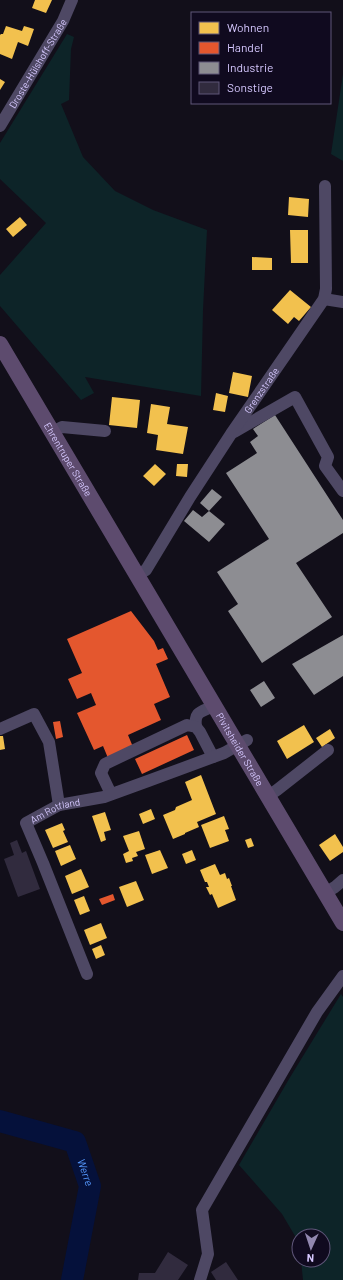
<svg xmlns="http://www.w3.org/2000/svg" width="343" height="1280" viewBox="0 0 343 1280" font-family="Barlow,sans-serif">
<style>
.green{fill:#0d2428}
.homes{fill:#f2c14e}
.shops{fill:#e4572e}
.industry{fill:#8d8d92}
.lines{fill:none;stroke-linecap:round;stroke-linejoin:round}
.river{stroke:#05113b;stroke-width:22}
.building{fill:#312b3e}
.minor{stroke:#4e4864;stroke-width:12}
.major{stroke:#5d4b6e;stroke-width:16}
.labels{text-anchor:middle;stroke-width:4;stroke-linejoin:round;paint-order:stroke}
.street-label{font-size:10px;fill:#d6c8ff;stroke:#100a1f}
.water-label{font-size:11px;font-style:italic;fill:#5699ff;stroke:#100a1f}
</style>
<rect width="100%" height="100%" fill="#120f1a"/>
<path class="green" d="M67,34L74,37L71,49L69,100L61,104L83,157L115,191L153,210L207,230L203,310L201,396L85,377L94,393L81,400L0,306V275L46,223L0,179V143Z
M343,74V161L331,154Z
M341,994L343,997V1280H303L301,1260H323V1236H299V1246L298,1241L282,1214L239,1165L289,1079Z"/>
<path class="homes" d="M35,0H52L46,13L32,8Z
M6,26L22,31L24,26L34,29L28,46L18,42L12,59L0,54V35L1,34H3Z
M0,79L5,82L0,90Z
M289,197L309,199L308,217L288,215Z
M20,217L27,225L13,237L6,229Z
M290,230H308V263H291Z
M252,257L272,258V270H252Z
M290,290L311,307L299,321L294,317L288,324L272,310Z
M233,372L252,376L248,397L229,393Z
M216,393L228,396L225,412L213,410Z
M112,397L140,400L137,428L109,425Z
M151,404L170,407L167,424L188,427L183,454L156,450L158,435L147,433Z
M155,464L166,474L154,486L143,476Z
M177,464H188L187,477L176,476Z
M304,725L314,742L287,759L277,741Z
M330,729L335,738L322,747L316,738Z
M0,736H3L5,749L0,750Z
M201,775L216,814L197,822L199,827L185,833V834L173,839L163,815L175,810L176,807L192,800L185,782Z
M151,809L155,819L143,824L139,814Z
M105,812L111,830L104,832L106,840L101,842L92,816Z
M224,816L229,829L225,830L229,841L210,848L201,825Z
M62,823L65,830L63,831L68,842L53,848L45,830Z
M139,831L145,849L136,852L138,856L132,858L133,861L126,863L123,854L129,851L123,836Z
M335,834L343,847V852L330,861L319,845Z
M251,838L254,846L248,848L245,840Z
M70,845L76,859L61,866L55,851Z
M160,850L168,868L152,874L145,855Z
M192,850L196,860L186,864L182,854Z
M215,864L220,875L225,873L227,879L229,878L232,886H231L236,900L218,908L212,894L210,895L206,887H209L207,882H205L200,870Z
M81,869L89,887L72,894L65,876Z
M136,881L144,900L127,907L119,887Z
M84,896L90,911L80,915L74,900Z
M101,923L107,938L90,945L84,930Z
M101,945L105,955L96,959L92,949Z"/>
<path class="shops" d="M131,611L154,641L158,650L163,648L168,659L156,664L170,697L154,704L161,720L128,735L133,747L108,758L103,746L94,750L77,713L96,705L91,693L77,699L68,679L82,673L67,639Z
M60,721L63,737L56,739L53,722Z
M187,735L194,750L142,774L135,759Z
M113,894L115,900L102,905L99,899Z"/>
<path class="industry" d="M275,415L343,520V533L296,563L332,617L262,663L228,611L238,604L217,572L269,539L226,473L257,453L250,442L258,436L253,429Z
M212,489L222,497L209,511L225,524L209,542L184,521L193,510L202,517L209,511L200,503Z
M343,635V676L314,695L292,664Z
M264,681L275,698L261,707L250,690Z"/>
<g class="lines">
<path class="river" id="s1" d="M0,1121L75,1142L90,1186L72,1280"/>
</g>
<path class="building" d="M17,840L22,853L26,851L40,889L18,897L4,859L14,855L10,843Z
M168,1252L188,1265L178,1280H138L139,1273H155Z
M226,1262L238,1280H216L211,1272Z"/>
<g class="lines">
<g class="minor">
<path id="s2" d="M0,126L63,21L72,0"/>
<path d="M324,299L343,302"/>
<path d="M52,432L62,427L105,431"/>
<path d="M234,432L295,397L328,457L325,466L343,491"/>
<path id="s3" d="M137,575L146,570L190,497L231,434L324,299L326,289L325,186"/>
<path d="M196,727C194,711 201,712 214,706"/>
<path d="M0,729L34,714L49,742L59,805"/>
<path d="M111,794L101,773L105,764L187,725L196,727L200,732L213,757"/>
<path d="M268,796L277,790L328,750"/>
<path d="M325,893L335,887L343,880"/>
<path id="s4" d="M87,974L43,863L26,823L59,805L104,797L148,781L224,753L247,740"/>
<path d="M200,1280L208,1254L202,1210L317,1012L343,976"/>
</g>
<path class="major" id="s5" d="M0,344L343,923"/>
</g>
<g class="labels">
<g class="street-label">
<text dy="4" stroke="none"><textPath href="#s2" startOffset="73">Droste-Hülshoff-Straße</textPath></text>
<text dy="4" stroke="none"><textPath href="#s3" startOffset="224">Grenzstraße</textPath></text>
<text dy="4" stroke="none"><textPath href="#s5" startOffset="134">Ehrentruper Straße</textPath></text>
<text dy="4" stroke="none"><textPath href="#s5" startOffset="471">Pivitsheider Straße</textPath></text>
<text dy="4" stroke="none"><textPath href="#s4" startOffset="195">Am Rottland</textPath></text>
</g>
<g class="water-label">
<text dy="4" stroke="none"><textPath href="#s1" startOffset="110">Werre</textPath></text>
</g>
</g>
<rect x="191" y="12" width="140" height="92" fill="#100a1f" stroke="#5f5679"/>
<rect x="199" y="22" width="20" height="12" fill="#f2c14e" stroke="#5f5679"/>
<text x="227" y="32" font-size="12" fill="#d6c8ff">Wohnen</text>
<rect x="199" y="42" width="20" height="12" fill="#e4572e" stroke="#5f5679"/>
<text x="227" y="52" font-size="12" fill="#d6c8ff">Handel</text>
<rect x="199" y="62" width="20" height="12" fill="#8d8d92" stroke="#5f5679"/>
<text x="227" y="72" font-size="12" fill="#d6c8ff">Industrie</text>
<rect x="199" y="82" width="20" height="12" fill="#312b3e" stroke="#5f5679"/>
<text x="227" y="92" font-size="12" fill="#d6c8ff">Sonstige</text>
<g transform="translate(311 1248) rotate(183)"><circle r="19" fill="#100a1f" stroke="#5f5679"/>
<path d="M0-3L7 15L0 10L-7 15Z" fill="#9187af"/>
<text y="-6" font-size="11" font-weight="bold" text-anchor="middle" fill="#d6c8ff">N</text>
</g>
</svg>
